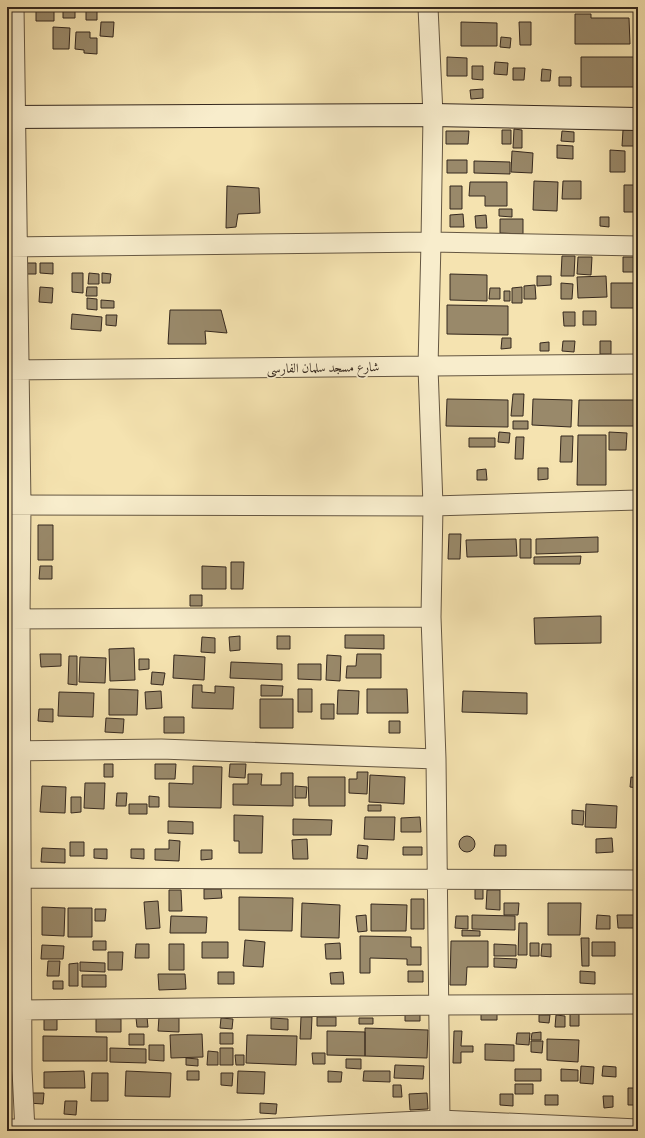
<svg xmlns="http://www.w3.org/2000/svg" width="645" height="1138" viewBox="0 0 645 1138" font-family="'Gentium Book Plus',Amiri,serif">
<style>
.building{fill:#99896a;stroke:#35281e}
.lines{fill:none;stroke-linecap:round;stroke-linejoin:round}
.street-casing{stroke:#655742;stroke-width:21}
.secondary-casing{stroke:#35281e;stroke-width:24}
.street{stroke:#f8edcc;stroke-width:19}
.secondary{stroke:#f8edcc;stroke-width:22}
.labels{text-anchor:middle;stroke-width:3.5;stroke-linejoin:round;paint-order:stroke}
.street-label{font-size:13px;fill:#35281e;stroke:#f8edcc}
</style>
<rect width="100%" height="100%" fill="#f5e3b0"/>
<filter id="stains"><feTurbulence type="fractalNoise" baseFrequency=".005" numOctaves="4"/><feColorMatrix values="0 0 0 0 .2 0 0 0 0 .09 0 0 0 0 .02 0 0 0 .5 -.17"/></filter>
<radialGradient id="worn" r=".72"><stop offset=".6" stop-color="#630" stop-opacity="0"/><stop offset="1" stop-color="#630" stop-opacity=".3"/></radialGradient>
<path class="building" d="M75,7V18H63V8Z
M86,7H97V20H86Z
M36,8H54V21H36Z
M575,14H591V18H629L630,44H575Z
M101,22H114L113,37L100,36Z
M461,22L497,23V46H461Z
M519,22H531V45H520Z
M53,27L70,28L69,49H53Z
M76,32H90V38H97V54L84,53V50L75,49Z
M501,37L511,38L510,48L500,47Z
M447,57L467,58V76H447Z
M581,57H634V87H581Z
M495,62L508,63L507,75L494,74Z
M472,66H483V80L472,79Z
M513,68H525L524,80H513Z
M542,69L551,70L550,81H541Z
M559,77H571V86H559Z
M483,89V98L471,99L470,90Z
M514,129L522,130V148H513Z
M502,130H511V144H502Z
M623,130H638V146H622Z
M446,131H469L468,144H446Z
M562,131L574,132V142L561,141Z
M557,145L573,146V159L557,158Z
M610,150L625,151V172H610Z
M512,151L533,153L532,173L511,172Z
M447,160H467V173H447Z
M474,161L510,162V174L474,173Z
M534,181L558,182L557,211L533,210Z
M563,181H581V199H562Z
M470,182H507V206H485V196H469Z
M624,185H638V212H624Z
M227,186L259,188L260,213L238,214L236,227L226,228Z
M450,186H462V209H450Z
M499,209H512V217L499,216Z
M463,214L464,227H450V215Z
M486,215L487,228H476L475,216Z
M600,217H609V227L600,226Z
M500,219H523V234L500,233Z
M562,256H575L574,276H561Z
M578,257H592L591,275L577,274Z
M623,257H638L637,272H623Z
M27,263H36V274H27Z
M40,263H53V274L40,273Z
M72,273H83V293L72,292Z
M89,273L99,274V284H88Z
M102,273L111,274L110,283H102Z
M450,274L487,275V301L450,300Z
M537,276H551V285L537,286Z
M606,276L607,297L578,298L577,277Z
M561,283L573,284L572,299H561Z
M611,283H638V308H611Z
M535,285L536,299H524V286Z
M40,287L53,288L52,303L39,302Z
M87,287H97V296H86Z
M522,287V303H512V288Z
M490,288H500V299H489Z
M504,291H510V301H504Z
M87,298L97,299V310L87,309Z
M101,300L114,301V308H101Z
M447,305L508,306V335L447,334Z
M170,310H221L227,333L205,331L206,344H168Z
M583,311H596V325H583Z
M563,312H575V326H564Z
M72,314L102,317L101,331L71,329Z
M106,315H117L116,326L106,325Z
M502,338H511V348L501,349Z
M563,341H575L574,352L562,351Z
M600,341H611V354H600Z
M549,342V351H540V343Z
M513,394H524L523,416H511Z
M447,399L508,400V427L446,426Z
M533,399L572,400L571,427L532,425Z
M579,400H638V426H578Z
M7,406H10L9,433H7Z
M513,421H528V429H513Z
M499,432L510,433L509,443L498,442Z
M609,432L627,433L626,450H609Z
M578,435H606V485H577Z
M561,436H573L572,462H560Z
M516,437H524L523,459H515Z
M469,438H495V447H469Z
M538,468H548V479L538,480Z
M486,469L487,480H477V470Z
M38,525H53V560H38Z
M449,534H461L460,559H448Z
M7,537L12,538L11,561H7Z
M598,537V552L536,554V539Z
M516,539L517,556L467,557L466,540Z
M520,539H531V558H520Z
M581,556L580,564H534V557Z
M231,562H244L243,589H231Z
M40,566H52V579H39Z
M202,566L226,567V589H202Z
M7,594H10V608H7Z
M190,595H202V606H190Z
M601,616V643L535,644L534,618Z
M345,635H384V649L345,648Z
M240,636V650L230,651L229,637Z
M277,636H290V649H277Z
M202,637L215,638V653L201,652Z
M134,648L135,680L110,681L109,649Z
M40,654H61V666L41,667Z
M357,654H381V678H346L347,666H356Z
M174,655L205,657L204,680L173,678Z
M327,655L341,656L340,681L326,680Z
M69,656H77V685L68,684Z
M80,657L106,658L105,683L79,682Z
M139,659H149V669L139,670Z
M231,662L282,664V680L230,678Z
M298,664H321V680L298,679Z
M152,672L165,673L163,685L151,684Z
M193,685H202V692L215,693V686L234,687L233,709L192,708Z
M261,685L283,686L282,696H261Z
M109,689L138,690L137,715H109Z
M298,689H312V712H298Z
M367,689H407L408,713H367Z
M338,690L359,691L358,714H337Z
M161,691L162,708L146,709L145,692Z
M463,691L527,693V714L462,712Z
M59,692L94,693L93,717L58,716Z
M7,697H10V718H7Z
M260,699H293V728H260Z
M321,704H334V719H321Z
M39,709H53V722L38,721Z
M164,717H184V733H164Z
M106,718L124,719L123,733L105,732Z
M389,721H400V733H389Z
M7,726H11V736H7Z
M104,764H113V777H104Z
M155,764H176L175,779H155Z
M230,764H246L245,778L229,777Z
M193,766L222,767L221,808L169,807V783L193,784Z
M357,772H368L367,794L349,793V779H357Z
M281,773H293V806L233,805V784H248V774H262L261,785H281Z
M370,775L405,777L404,804L369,802Z
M308,777H345V806H309Z
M631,777L638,778V788L630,787Z
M85,783H105L104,809L84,808Z
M42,786L66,787L65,813L40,812Z
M295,786L307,787L306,798H295Z
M117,793H127L126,806H116Z
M149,796L159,797V807H149Z
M71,797H81V812L71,813Z
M129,804H147V814H129Z
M586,804L617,806L616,828L585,827Z
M368,805H381V811H368Z
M572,810L584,811L583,825L572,824Z
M234,815L263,816L262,853H239V841H234Z
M365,817H395L394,840L364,839Z
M420,817L421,832H401V818Z
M7,819H9V842H7Z
M293,819L332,820L331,835H293Z
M168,821L193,822V834L168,833Z
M459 844a8 8 0 1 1 16 0a8 8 0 1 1-16 0Z
M612,838L613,852L596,853V839Z
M307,839L308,859H293L292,840Z
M169,840L180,841L179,861L155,860V849H169Z
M70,842H84V856H70Z
M358,845L368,846L367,859L357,858Z
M495,845H506V856H494Z
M403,847H422V855H403Z
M7,848H12V859H7Z
M42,848L65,849V863L41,862Z
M94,849H107V859L94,858Z
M131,849H144V859L131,858Z
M201,850H212V859L201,860Z
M204,889H221L222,898L204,899Z
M475,889H483V899H475Z
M169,890H181L182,911H169Z
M487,890H500V910L486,909Z
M239,897L293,898L292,931L239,930Z
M411,899H424V929H411Z
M158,901L160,928L146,929L144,902Z
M302,903L340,905L339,938L301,937Z
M504,903H519L518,915H504Z
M548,903H581L580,935H548Z
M371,904L407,905L406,931H371Z
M42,907L65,908L64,936L42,935Z
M68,908H92V937H68Z
M95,909H106L105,921H95Z
M366,915L367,931L358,932L356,916Z
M472,915L515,916V930L472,929Z
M597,915L610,916V929H596Z
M617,915H638V928H618Z
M171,916L207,917L206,933H170Z
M456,916H468V929L455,928Z
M519,923H527V955H518Z
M462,930L480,931V936H462Z
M360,936L411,937V947H421V965H407V959L370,958V973H360Z
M581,938H589V966H582Z
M245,940L265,942L263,967L243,966Z
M93,941H106V950H93Z
M451,941H488V967H467L466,985H450Z
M202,942H228V958H202Z
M592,942H615V956H592Z
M340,943L341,959H326L325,944Z
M530,943H539V956H530Z
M136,944H149V958H135Z
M169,944H184V970H169Z
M494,944L516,945V956H494Z
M542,944H551V957L541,956Z
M42,945L64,946L63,959H41Z
M108,952H123L122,970H108Z
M494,958L517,959L516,968L494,967Z
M48,961H60L59,976H47Z
M80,962L105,963V972L80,971Z
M78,963V986H69V964Z
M408,971H423V982H408Z
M580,971L595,972V984L580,983Z
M218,972H234V984H218Z
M343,972L344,984H331L330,973Z
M158,974H185L186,989L159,990Z
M634,974H638V984H634Z
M82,975H106V987H82Z
M53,981H63V989H53Z
M405,1013H420V1021H405Z
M481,1014H497V1020H481Z
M570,1014H579V1026H570Z
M539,1015H550L549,1023L539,1022Z
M556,1015L565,1016V1027H555Z
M147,1017L148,1027H137L136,1018Z
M159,1017L179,1018V1032L158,1031Z
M301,1017H312L311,1039H300Z
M317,1017H336V1026H317Z
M44,1018L57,1019V1030H44Z
M96,1018L121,1019V1032H96Z
M221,1018L233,1019L232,1029L220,1028Z
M271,1018L288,1019V1030L271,1029Z
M359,1018H373V1024H359Z
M365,1028L428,1030L427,1058L365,1056Z
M327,1031L365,1032V1056L327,1055Z
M454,1031H462L461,1046H473V1052H461V1063H453Z
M541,1032V1040H531L532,1033Z
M220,1033H233V1044H220Z
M517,1033H530L529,1045L516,1044Z
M129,1034H144V1045H129Z
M202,1034L203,1057L171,1058L170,1035Z
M247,1035L297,1036L296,1065L246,1063Z
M43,1036L107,1037V1061H43Z
M547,1039L579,1040L578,1062L547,1060Z
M531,1041H543L542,1053L531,1052Z
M485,1044L514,1045V1061L485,1060Z
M149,1045H164V1061L149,1060Z
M110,1048L146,1049V1063L110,1062Z
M220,1048H233V1065H220Z
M208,1051L218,1052V1065H207Z
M312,1053H325V1064H313Z
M235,1055H244V1065H236Z
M186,1058L198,1059V1066L186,1065Z
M346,1059H361V1069L346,1068Z
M395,1065L424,1066L423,1079L394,1078Z
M581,1066L594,1067L593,1084L580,1083Z
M603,1066L616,1067V1077L602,1076Z
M515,1069H541V1081H515Z
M561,1069L578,1070V1081H561Z
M84,1071L85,1088H44V1072Z
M126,1071L171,1073L170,1097L125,1096Z
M187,1071H199V1080H187Z
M238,1071L265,1072L264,1094L237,1093Z
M328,1071L342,1072L341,1082H328Z
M364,1071H390V1082L363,1081Z
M92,1073H108V1101H91Z
M221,1073H233L232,1086L221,1085Z
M515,1084H533V1094H515Z
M393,1085H401L402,1097H393Z
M628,1088H638V1105H628Z
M28,1093H44L43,1104L28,1103Z
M427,1093L428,1109L410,1110L409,1094Z
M500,1094H513V1106L500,1105Z
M545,1095H558V1105H545Z
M603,1096H613V1107L604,1108Z
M65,1101H77L76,1115L64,1114Z
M260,1103L277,1104L276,1114L260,1113Z"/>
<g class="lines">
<defs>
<path id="street" d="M14,7L21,505L20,619L22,1070L25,1131
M428,7L433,115L431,242L428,367L433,506L431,617L436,759L440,1120
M7,247L431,242L638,246
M7,370L638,364
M7,505L433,506L638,500
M8,619L431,617
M8,751L161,749L436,759
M21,878L638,880
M22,1010L439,1005L638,1004
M7,1129L239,1130L440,1120L638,1129"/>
<path id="secondary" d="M7,117L433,115L638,119"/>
</defs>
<use href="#street" class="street-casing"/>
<use href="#secondary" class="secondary-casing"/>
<use href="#street" class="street"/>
<use href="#secondary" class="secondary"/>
</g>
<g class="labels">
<g class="street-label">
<text transform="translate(323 367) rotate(-1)" y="5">شارع مسجد سلمان الفارسى</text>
</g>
</g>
<rect width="645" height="1138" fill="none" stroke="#f5e3b0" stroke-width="24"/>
<rect x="8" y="8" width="629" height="1122" fill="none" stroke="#35281e" stroke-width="2"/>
<rect x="12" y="12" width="621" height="1114" fill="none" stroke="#35281e"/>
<rect width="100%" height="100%" filter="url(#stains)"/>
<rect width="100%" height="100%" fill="url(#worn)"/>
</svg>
